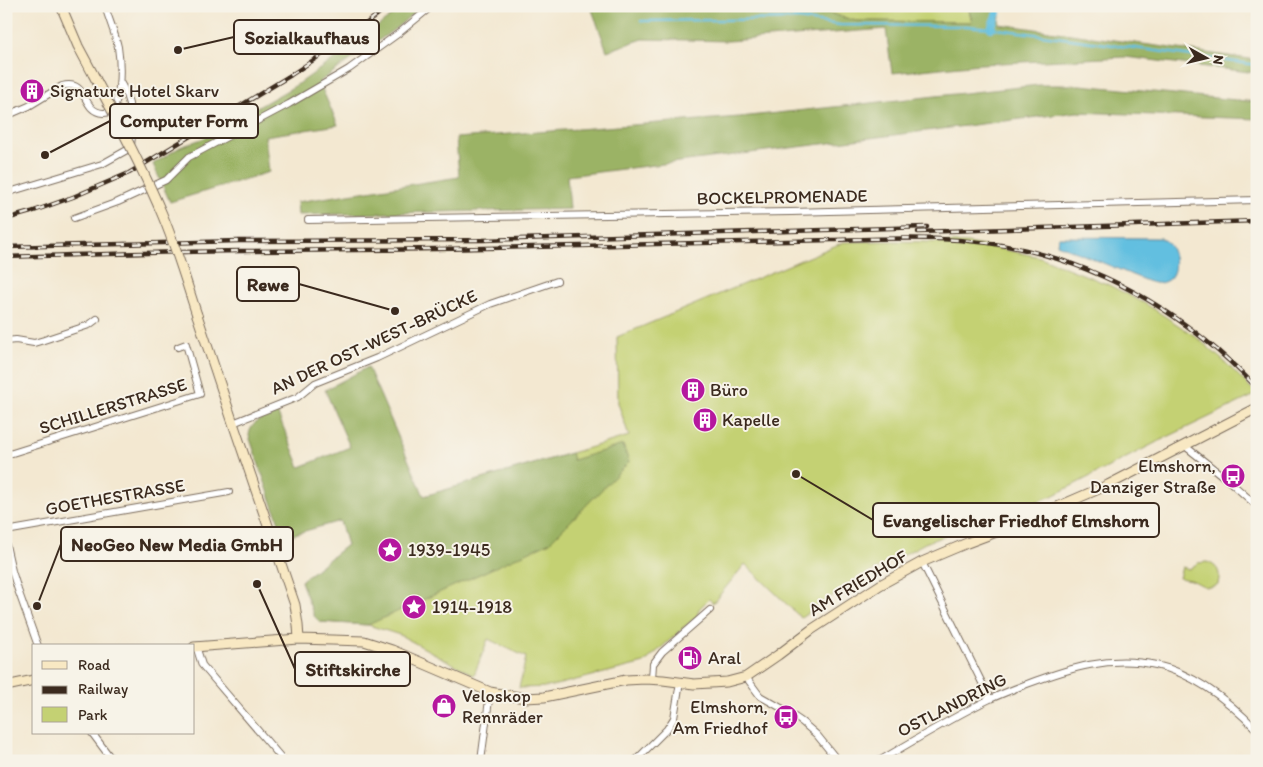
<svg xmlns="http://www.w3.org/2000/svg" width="1263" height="767" viewBox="0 0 1263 767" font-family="Itim,sans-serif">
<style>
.green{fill:#c4d173;stroke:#807e48}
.forest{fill:#9bb365;stroke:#6b6e42}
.water{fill:#62bfe0;stroke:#4e747f}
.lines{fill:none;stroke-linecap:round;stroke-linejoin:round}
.stream{stroke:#62bfe0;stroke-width:2.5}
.canal{stroke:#62bfe0;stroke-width:8}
.street-casing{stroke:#7b6c5d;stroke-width:8}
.secondary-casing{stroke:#7b6c5d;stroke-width:11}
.street{stroke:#fff;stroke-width:6}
.secondary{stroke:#f8e8c3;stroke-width:9}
.rail-casing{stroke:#3b2a1e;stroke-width:4.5}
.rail{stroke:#f7f3e8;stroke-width:2.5;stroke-dasharray:8;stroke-linecap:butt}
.secondary-bridge-casing{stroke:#7b6c5d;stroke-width:11;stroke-linecap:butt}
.secondary-bridge{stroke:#f8e8c3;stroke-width:9}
.labels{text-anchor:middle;stroke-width:4;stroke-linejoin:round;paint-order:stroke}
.poi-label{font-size:18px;fill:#3b2a1e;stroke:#f7f3e8;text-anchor:start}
.street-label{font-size:18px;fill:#3b2a1e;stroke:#f7f3e8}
.leader{fill:none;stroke:#3b2a1e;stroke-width:2}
.callout-dot{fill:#3b2a1e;stroke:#f7f3e8;stroke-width:2}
.callout{fill:#f7f3e8;stroke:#3b2a1e;stroke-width:2}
.callout-label{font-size:19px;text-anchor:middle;font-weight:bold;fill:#3b2a1e}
</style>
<rect width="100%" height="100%" fill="#f7f3e8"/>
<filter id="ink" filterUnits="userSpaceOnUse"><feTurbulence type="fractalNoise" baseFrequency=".02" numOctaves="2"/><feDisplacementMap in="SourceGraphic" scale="10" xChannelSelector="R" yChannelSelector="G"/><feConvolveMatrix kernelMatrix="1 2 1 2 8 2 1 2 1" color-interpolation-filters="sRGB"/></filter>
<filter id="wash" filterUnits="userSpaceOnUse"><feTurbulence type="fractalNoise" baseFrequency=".0096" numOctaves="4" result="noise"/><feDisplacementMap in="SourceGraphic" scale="20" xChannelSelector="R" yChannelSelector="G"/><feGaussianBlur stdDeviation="1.12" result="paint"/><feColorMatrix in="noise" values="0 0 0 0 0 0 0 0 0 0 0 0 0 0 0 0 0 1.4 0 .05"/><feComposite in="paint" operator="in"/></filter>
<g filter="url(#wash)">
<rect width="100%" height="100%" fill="#f3e8d1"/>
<path class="green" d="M805,6H968L972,22L856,21Z
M888,241L967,243L1005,250L1040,257L1107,284L1146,304L1195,336L1226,363L1257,394L1159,441L1052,496L925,543L846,586L801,618L745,564L713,603L709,599L699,609L697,616L644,663L548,687L519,688L526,657L488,639L474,675L400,635L368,625L320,622L314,616L301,581L347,545L340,521L629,436L618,403L617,337L844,242Z
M1207,562C1218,566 1221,572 1218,584C1206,591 1202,584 1191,580C1187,579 1183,579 1179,578L1182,567L1189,569L1198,563Z"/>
<path class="forest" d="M404,6H422L395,29L319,82L338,125L265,136L269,172L170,202L153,164L180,147L204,138L300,83L355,44Z
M745,6L746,11L780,6H805L856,21L972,22L968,6H990L1000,15L999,24L1257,60V73L1125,57L980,64L892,73L886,29L728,41L643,39L607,51L591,7Z
M1039,85H1080L1257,102V119L1077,112L567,176L570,209L298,215L297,202L459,177L456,138L740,117Z
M368,367L424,496L571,453L573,460L623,445L629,462L550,542L368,625L320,622L314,616L301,581L347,545L340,521L284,537L249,436C250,421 265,417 277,412L300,467L350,447L325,390Z"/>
<path class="water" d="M1058,237L1161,238C1165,240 1168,243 1170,246C1177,259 1178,281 1159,283C1156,284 1151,282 1147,281L1057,244Z"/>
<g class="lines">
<path class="stream" d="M641,21L798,19L840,25L966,26L991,28L1257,65"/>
<path class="canal" d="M991,28L997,13"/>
</g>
</g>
<g filter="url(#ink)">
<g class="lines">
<defs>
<path id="street" d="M114,107L122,112L130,119
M6,116L29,106L62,86C89,79 81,112 103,113C124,115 120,60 118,47C115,33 109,20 105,6
M6,193L102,164L127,150L131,145L132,137L129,104L125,91L120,82
M74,218L118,202L166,180L189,157L289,104L349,69L399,33L432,6
M308,220L791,212L1257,200
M6,341L16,340L34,343L44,340L89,325L97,319
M233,423L298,397L315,383L377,358L490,304L557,281
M1185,446L1229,481L1257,506
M6,455L200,394L186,344L178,347
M6,531L229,492
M6,545L12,571L18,590L38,646
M922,562L990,699
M196,646L202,665L284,761
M746,677L760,696L783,709L802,722L817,735L838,761
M652,679L653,664L662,652L710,610
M92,733L113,761
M481,761L490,692
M635,761L667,729L674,718L680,682
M879,761C915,740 951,718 988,700C1001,694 1014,689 1027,684C1070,668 1110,655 1156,665C1195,674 1230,702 1257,730"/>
<path id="secondary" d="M61,6L78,46L93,74
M197,315L233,423L295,605L298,625L299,639
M194,647L299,639L364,641L392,650L490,692L525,698L544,697L626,680L645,679L663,680L694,684L727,682L746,677L778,655L811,630L880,585L922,562L967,543L1020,523L1108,485L1257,408
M6,686L34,680"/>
</defs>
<use href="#street" class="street-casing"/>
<use href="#secondary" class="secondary-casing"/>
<use href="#street" class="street"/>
<use href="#secondary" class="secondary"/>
<defs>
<path id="rail" d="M6,219L31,212L73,197L129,173L291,75L357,31L388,6
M918,232L1257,221
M6,247L239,241L483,240L927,227
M6,257C84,255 162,252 240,251C379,250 518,248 656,244C715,243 773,241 832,240C896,238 963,235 1026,250C1117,272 1193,321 1257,388"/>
</defs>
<use href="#rail" class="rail-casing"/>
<use href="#rail" class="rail"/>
<defs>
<path id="secondary-bridge" d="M93,74C117,120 142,166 162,214C176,247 186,281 197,315"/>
</defs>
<use href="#secondary-bridge" class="secondary-bridge-casing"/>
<use href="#secondary-bridge" class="secondary-bridge"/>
</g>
</g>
<defs>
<symbol id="building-disc" viewBox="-11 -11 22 22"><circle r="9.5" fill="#b5179e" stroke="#f7f3e8"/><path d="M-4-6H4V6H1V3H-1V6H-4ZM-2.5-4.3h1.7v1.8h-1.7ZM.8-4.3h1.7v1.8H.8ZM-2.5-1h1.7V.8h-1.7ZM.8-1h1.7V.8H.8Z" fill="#fff"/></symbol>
<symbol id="bus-disc" viewBox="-11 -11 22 22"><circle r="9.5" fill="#b5179e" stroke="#f7f3e8"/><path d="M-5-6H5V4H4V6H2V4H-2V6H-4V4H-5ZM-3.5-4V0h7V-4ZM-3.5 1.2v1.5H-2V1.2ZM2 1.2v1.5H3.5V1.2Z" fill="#fff"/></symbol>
<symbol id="sight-disc" viewBox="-11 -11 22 22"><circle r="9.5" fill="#b5179e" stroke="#f7f3e8"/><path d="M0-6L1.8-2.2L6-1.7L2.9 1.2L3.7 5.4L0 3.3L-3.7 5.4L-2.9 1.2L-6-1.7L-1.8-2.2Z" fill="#fff"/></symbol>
<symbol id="fuel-disc" viewBox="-11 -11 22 22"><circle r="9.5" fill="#b5179e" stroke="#f7f3e8"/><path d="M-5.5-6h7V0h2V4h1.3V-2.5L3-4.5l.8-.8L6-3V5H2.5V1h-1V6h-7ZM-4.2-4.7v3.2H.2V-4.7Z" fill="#fff"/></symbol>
<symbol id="shop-disc" viewBox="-11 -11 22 22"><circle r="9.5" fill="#b5179e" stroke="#f7f3e8"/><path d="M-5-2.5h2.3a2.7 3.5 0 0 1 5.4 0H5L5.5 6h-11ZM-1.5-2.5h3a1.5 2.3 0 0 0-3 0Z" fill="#fff"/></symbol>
</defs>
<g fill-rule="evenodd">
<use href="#building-disc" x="18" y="77" width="28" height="28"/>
<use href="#building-disc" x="679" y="376" width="28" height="28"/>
<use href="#building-disc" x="691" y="406" width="28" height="28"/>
<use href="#bus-disc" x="1219" y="462" width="28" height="28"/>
<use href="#sight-disc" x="376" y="536" width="28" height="28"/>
<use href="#sight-disc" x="400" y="593" width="28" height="28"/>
<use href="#fuel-disc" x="676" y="644" width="28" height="28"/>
<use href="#shop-disc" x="430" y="692" width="28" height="28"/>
<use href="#bus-disc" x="772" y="703" width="28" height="28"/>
</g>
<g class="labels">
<g class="poi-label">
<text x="50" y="97">Signature Hotel Skarv</text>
<text x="710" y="396">Büro</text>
<text x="722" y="426">Kapelle</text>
<text x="1216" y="472" text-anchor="end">Elmshorn,<tspan x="1216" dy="21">Danziger Straße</tspan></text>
<text x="408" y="556">1939-1945</text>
<text x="432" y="613">1914-1918</text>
<text x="708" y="664">Aral</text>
<text x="462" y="702">Veloskop<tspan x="462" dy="21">Rennräder</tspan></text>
<text x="768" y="713" text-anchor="end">Elmshorn,<tspan x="768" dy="21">Am Friedhof</tspan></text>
</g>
<g class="street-label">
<text transform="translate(782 197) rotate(-1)" y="6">BOCKELPROMENADE</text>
<text transform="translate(374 342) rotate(-25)" y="6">AN DER OST-WEST-BRÜCKE</text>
<text transform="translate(113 406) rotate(-17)" y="6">SCHILLERSTRASSE</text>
<text transform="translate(115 497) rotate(-10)" y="6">GOETHESTRASSE</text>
<text transform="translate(858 583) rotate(-31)" y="6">AM FRIEDHOF</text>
<text transform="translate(952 705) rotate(-27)" y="6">OSTLANDRING</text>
</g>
</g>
<path class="leader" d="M178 50L234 37M45 155L110 121M395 311L299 284M796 474L873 520M37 606L61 544M257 584L295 669"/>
<g class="callout-dot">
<circle cx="178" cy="50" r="5"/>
<circle cx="45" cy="155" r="5"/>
<circle cx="395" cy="311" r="5"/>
<circle cx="796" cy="474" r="5"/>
<circle cx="37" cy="606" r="5"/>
<circle cx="257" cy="584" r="5"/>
</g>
<g class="callout">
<rect x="234" y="20" width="145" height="34" rx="5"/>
<rect x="110" y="104" width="148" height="34" rx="5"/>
<rect x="237" y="267" width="62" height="34" rx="5"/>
<rect x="873" y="503" width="286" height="34" rx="5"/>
<rect x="61" y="527" width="232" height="34" rx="5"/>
<rect x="295" y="652" width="115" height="34" rx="5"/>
</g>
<g class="callout-label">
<text x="307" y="44">Sozialkaufhaus</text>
<text x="184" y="127">Computer Form</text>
<text x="268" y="291">Rewe</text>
<text x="1016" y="527">Evangelischer Friedhof Elmshorn</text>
<text x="177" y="551">NeoGeo New Media GmbH</text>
<text x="353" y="676">Stiftskirche</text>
</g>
<rect width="1263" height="767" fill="none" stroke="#f7f3e8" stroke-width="25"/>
<rect x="32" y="644" width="162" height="90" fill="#f7f3e8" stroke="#aca397"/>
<rect x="42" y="661" width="25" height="8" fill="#f8e8c3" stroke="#aca397"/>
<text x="78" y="670" font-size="15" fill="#3b2a1e">Road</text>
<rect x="42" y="686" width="25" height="8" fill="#3b2a1e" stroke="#aca397"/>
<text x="78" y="694" font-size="15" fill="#3b2a1e">Railway</text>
<rect x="42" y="707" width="25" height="15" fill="#c4d173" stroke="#aca397"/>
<text x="78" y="720" font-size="15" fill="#3b2a1e">Park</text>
<g transform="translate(1206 58) rotate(98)" stroke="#f7f3e8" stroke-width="4" paint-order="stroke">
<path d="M0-4L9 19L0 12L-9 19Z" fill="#3b2a1e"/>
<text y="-8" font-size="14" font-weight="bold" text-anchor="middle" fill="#3b2a1e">N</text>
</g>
</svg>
